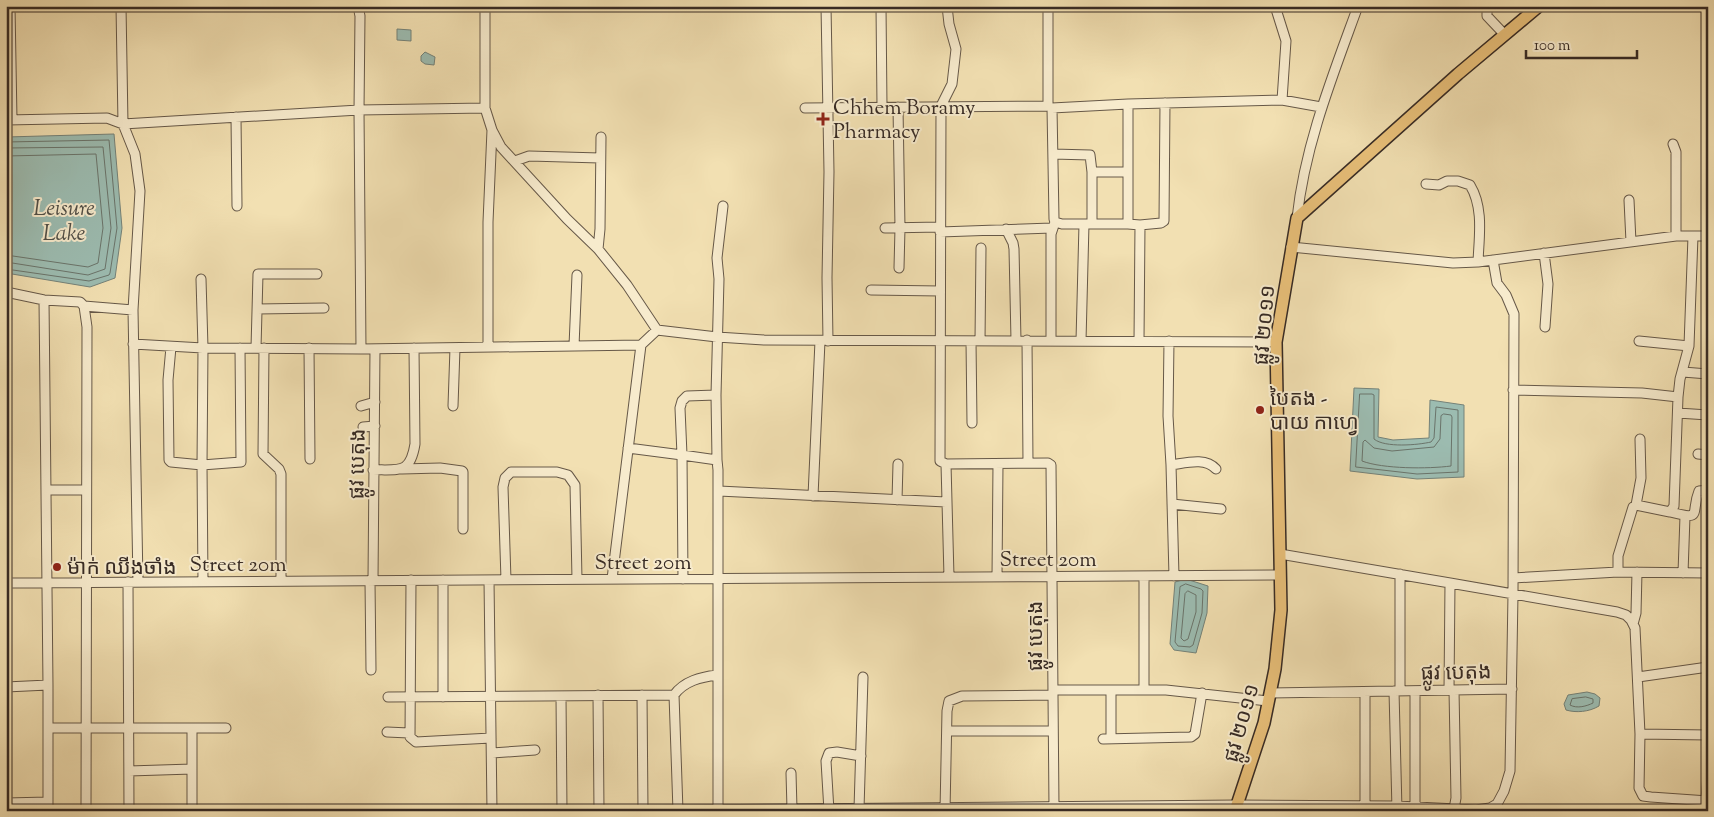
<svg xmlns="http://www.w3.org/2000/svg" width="1714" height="817" viewBox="0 0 1714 817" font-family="'Sorts Mill Goudy','Noto Sans Khmer',serif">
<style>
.water{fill:#9cbcb1;stroke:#748279}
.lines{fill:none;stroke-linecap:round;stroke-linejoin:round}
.shore{stroke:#6a746b;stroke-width:1}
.minor-casing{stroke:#665848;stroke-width:11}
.major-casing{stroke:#372b25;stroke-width:14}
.minor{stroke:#f7ebcd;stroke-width:9}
.major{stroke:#e9c079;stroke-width:11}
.poi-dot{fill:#8f2418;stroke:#f7ebcd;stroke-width:2}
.labels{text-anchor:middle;stroke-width:4;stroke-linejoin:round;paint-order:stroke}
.poi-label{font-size:21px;fill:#372b25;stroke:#f7ebcd;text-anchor:start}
.street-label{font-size:21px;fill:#372b25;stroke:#f7ebcd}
.water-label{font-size:22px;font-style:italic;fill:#504f48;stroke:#f7ebcd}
</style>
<rect width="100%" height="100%" fill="#f2e0b2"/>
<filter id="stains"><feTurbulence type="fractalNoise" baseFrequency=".004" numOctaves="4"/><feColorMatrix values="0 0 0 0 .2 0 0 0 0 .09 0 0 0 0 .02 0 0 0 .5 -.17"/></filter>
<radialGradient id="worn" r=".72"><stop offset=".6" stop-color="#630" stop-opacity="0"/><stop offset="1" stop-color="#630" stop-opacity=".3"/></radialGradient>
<path class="water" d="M397,29L411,30V41L397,40Z
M425,52L435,57L434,65L425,64L421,61V56Z
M114,134L122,228L115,278L90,287L6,273V137Z
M1354,388L1379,389L1378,437L1393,440L1429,438L1430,400L1464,405V477L1417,479L1350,471Z
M1186,579L1208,586L1207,613L1196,653L1174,650L1170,644L1175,582Z
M1587,692L1595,694L1600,698L1599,706C1589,712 1576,713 1566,710L1564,704L1568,695Z"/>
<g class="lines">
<path class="shore" d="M6,142L109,140L117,228L110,273L109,275L89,281L6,269
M6,148L103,147L111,228L105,269L88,275L6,262
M6,156L96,154L103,228L98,263L88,267L6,255
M1360,394H1372L1374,395V439C1385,448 1418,445 1431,442L1434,438L1436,407L1458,410V472L1417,474L1356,467Z
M1444,414L1451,415L1452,417L1451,466C1428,469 1383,469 1362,461L1363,442L1365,440L1374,448L1392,451L1434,447L1440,439L1441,416Z
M1186,584L1201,589L1203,591L1202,613L1193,645L1190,647L1178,646L1175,642L1180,587Z
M1188,591L1196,595V612L1188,639L1184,641L1181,638L1185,594Z
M1586,697L1593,699V703C1587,706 1577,709 1570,705L1572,699Z"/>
<defs>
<path id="minor" d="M10,6L12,120
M121,6L123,124L359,110L485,108
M358,6L360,16L359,110L361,349
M485,6V108L492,130L501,147L567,219L598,249L627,285L657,330L717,337L764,340L1276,342
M826,6L829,172L827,278L828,341
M881,6L882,107
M947,6L949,24L956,49L952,84L941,106L940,461L946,464L1048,463L1051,465L1053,695
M1275,6L1286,41L1282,100
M1487,6V16L1505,35
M1128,104V224L1140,225L1139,341
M1048,106V6
M898,107L900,228L899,268
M805,108L1048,106L1052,108L1128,104L1282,100L1321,107
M1052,108L1054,219L1055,222L1062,224H1128
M236,117L237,206
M6,120L107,118L123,124L135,154L140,191L133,310L84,306L80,302L44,300L6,292
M1673,144L1676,152V236
M1053,154L1090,155L1092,172V224
M515,161L529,156L600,158
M1092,172H1128
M1426,184L1439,185L1447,181H1458L1470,185C1484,208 1479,237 1478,262
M1629,200L1631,242
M1297,218C1305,144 1333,75 1358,6
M1140,225L1161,223L1164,221L1165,103
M885,228L940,227
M1006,229L1013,243L1014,249L1016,340
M940,232L1052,228
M1291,247L1453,263L1478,262L1676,236H1708
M598,249L600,229L601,137
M1544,253L1548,284L1545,327
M871,290L940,291
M44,300L48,685V811
M84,306L87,327L86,811
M257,309L324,308
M133,310L138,582
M1027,340L1028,463
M1051,340V234L1055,222
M971,341L972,423
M980,341L981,248
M1081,341L1084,224
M1169,341L1168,416L1171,465
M1639,341L1689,346
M133,344L203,348L361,349L641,345
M574,346L577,275
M171,347L168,380L169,460L171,462L202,465L203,348L201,279
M488,347V222L492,130
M256,348L258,274H317
M264,348L263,454L279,469L281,474V581
M309,348L310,459
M1683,372L1708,374
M1513,390L1642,393L1678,397
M716,395L687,396L682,401L680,408L682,455L717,460L718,470V811
M361,406L375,402
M453,406L455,348
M1678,413L1708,415
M363,427L375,426
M628,448L682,455L683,579
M1698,454L1708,455
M717,460L716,395L719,279L717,258L723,206
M946,464L949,577
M402,469L440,468L462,471L463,472V529
M373,470C399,469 410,475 415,444L414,348
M46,490H86
M719,491L946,502
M813,496L820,341
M897,500L898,464
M1172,504L1221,509
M1636,505L1641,478L1640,439
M1670,512C1704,521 1690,513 1699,491L1708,490
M1280,554L1450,583L1449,690
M1618,572V556L1633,507L1636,505L1670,512L1674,506L1678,397L1680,379L1689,346L1693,236
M1683,573L1685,516
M1174,576L1171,465C1186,463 1205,457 1216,469
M997,577L998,464
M1513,578L1618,572L1708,573
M612,579L641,345L657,330
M411,580L410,737L416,742L491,738
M443,580V697
M489,580L492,811
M506,580L503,487L505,478L511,472H557L568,475L575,485L577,579
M370,581L371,670
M373,581L375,349
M128,582L129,811
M203,582L202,465L241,462L240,348
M6,583L1280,575
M1450,583L1617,612L1626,615L1631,620L1635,628L1640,734L1639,788L1643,796L1651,797L1708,801
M1633,624L1636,613L1637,572
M1638,677L1708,667
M6,687L48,685
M1053,690H1166L1268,701
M1111,690V739
M1144,690V576
M1400,691V574
M1415,691V807
M1365,692V806
M1270,693L1394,691
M598,695L599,811
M642,695L643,811
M674,695L678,811
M561,696L562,811
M388,697L674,695C684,681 701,677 717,675
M48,728H226
M192,728V811
M947,731H1053
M387,732L409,733
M1640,734L1708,735
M1103,739L1191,737L1195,734L1202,693
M492,753L535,750
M129,771L192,769
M791,773L792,809
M6,803L48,802
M859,809L863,677
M1454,809L1456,798L1454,690
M1397,810L1394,691L1512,689
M583,811L1236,805L1397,806L1476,810L1490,808L1497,804L1504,791L1510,771L1513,594L1514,314L1506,295L1497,283L1493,260
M829,811L826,761L829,753L837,752L861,756
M945,811L947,711L949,701L962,696L1053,695L1054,807
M1705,811L1708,775"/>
<path id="major" d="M1235,811L1264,723L1275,669L1281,610L1276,342L1297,218L1458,74L1539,6"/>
</defs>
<use href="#minor" class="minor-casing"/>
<use href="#major" class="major-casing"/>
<use href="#minor" class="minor"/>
<use href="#major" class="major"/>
</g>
<g class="poi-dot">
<path d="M820.5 111.5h5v5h5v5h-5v5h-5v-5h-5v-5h5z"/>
<circle cx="1260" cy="410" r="5"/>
<circle cx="57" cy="567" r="5"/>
</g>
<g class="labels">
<g class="poi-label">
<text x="833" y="114">Chhem Boramy<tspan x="833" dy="24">Pharmacy</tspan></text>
<text x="1270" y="405">បៃតង -<tspan x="1270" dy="24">បាយ កាហ្វេ</tspan></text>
<text x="67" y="574">ម៉ាក់ ឈីងចាំង</text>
</g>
<g class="street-label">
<text transform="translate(1264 325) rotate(-85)" y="7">ផ្លូវ ២០១១</text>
<text transform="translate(357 464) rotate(-89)" y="7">ផ្លូវ បេតុង</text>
<text x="1048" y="566">Street 20m</text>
<text x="643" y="569">Street 20m</text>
<text x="238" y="571">Street 20m</text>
<text transform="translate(1035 636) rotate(-90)" y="7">ផ្លូវ បេតុង</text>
<text transform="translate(1456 672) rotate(-1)" y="7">ផ្លូវ បេតុង</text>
<text transform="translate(1241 723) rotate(-74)" y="7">ផ្លូវ ២០១១</text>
</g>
<g class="water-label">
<text x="64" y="215">Leisure<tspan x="64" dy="25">Lake</tspan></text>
</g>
</g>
<rect width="1714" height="817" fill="none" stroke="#f2e0b2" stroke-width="25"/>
<rect x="8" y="8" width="1699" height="802" fill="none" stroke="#372b25" stroke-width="2.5"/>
<rect x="12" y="12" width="1689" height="792" fill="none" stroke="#372b25"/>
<path d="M1526 50v8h111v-8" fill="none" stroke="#372b25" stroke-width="2.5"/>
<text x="1534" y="50" font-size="15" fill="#372b25" stroke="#f7ebcd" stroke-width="4" paint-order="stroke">100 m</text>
<rect width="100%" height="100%" filter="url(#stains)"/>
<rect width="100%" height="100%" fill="url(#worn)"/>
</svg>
